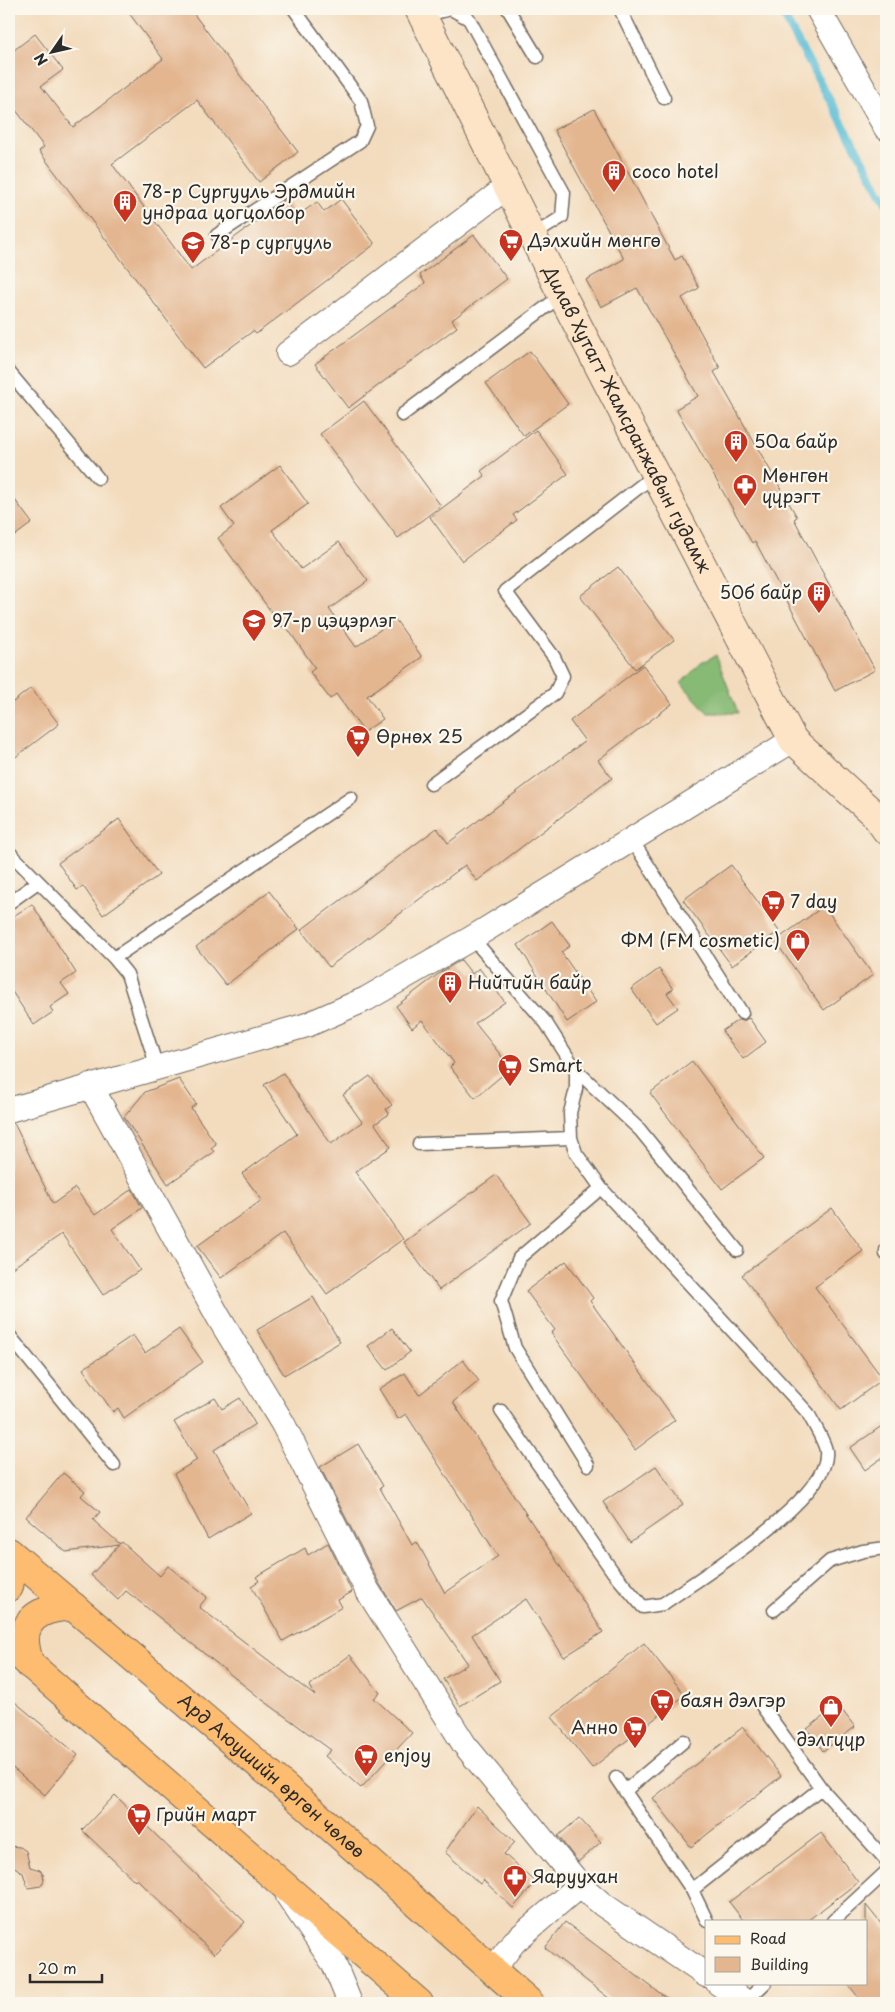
<svg xmlns="http://www.w3.org/2000/svg" width="895" height="2012" viewBox="0 0 895 2012" font-family="'Playpen Sans',sans-serif">
<style>
.forest{fill:#86ba75;stroke:#587250}
.lines{fill:none;stroke-linecap:round;stroke-linejoin:round}
.stream{stroke:#58bdd6;stroke-width:8}
.building{fill:#e3b690}
.service-casing{stroke:#71695e;stroke-width:15}
.minor-casing{stroke:#71695e;stroke-width:26}
.secondary-casing{stroke:#71695e;stroke-width:30}
.primary-casing{stroke:#71695e;stroke-width:30}
.service{stroke:#fff;stroke-width:12}
.minor{stroke:#fff;stroke-width:24}
.secondary{stroke:#fee4c6;stroke-width:28}
.primary{stroke:#fdbc70;stroke-width:28}
.labels{text-anchor:middle;stroke-width:4.5;stroke-linejoin:round;paint-order:stroke}
.poi-label{font-size:18px;fill:#2b2b2b;stroke:#fbf7ec;text-anchor:start}
.street-label{font-size:18px;fill:#2b2b2b;stroke:#fbf7ec}
</style>
<rect width="100%" height="100%" fill="#fbf7ec"/>
<filter id="ink" filterUnits="userSpaceOnUse"><feTurbulence type="fractalNoise" baseFrequency=".02" numOctaves="2"/><feDisplacementMap in="SourceGraphic" scale="10" xChannelSelector="R" yChannelSelector="G"/><feConvolveMatrix kernelMatrix="1 2 1 2 8 2 1 2 1" color-interpolation-filters="sRGB"/></filter>
<filter id="wash" filterUnits="userSpaceOnUse"><feTurbulence type="fractalNoise" baseFrequency=".0096" numOctaves="4" result="noise"/><feDisplacementMap in="SourceGraphic" scale="20" xChannelSelector="R" yChannelSelector="G"/><feGaussianBlur stdDeviation="1.12" result="paint"/><feColorMatrix in="noise" values="0 0 0 0 0 0 0 0 0 0 0 0 0 0 0 0 0 1.4 0 .05"/><feComposite in="paint" operator="in"/></filter>
<g filter="url(#wash)">
<rect width="100%" height="100%" fill="#f3dcbe"/>
<path class="forest" d="M716,655L738,713H708L681,683L701,663Z"/>
<g class="lines">
<path class="stream" d="M780,9L886,203"/>
</g>
<g id="blocks">
<path class="building" d="M126,9H190L298,152L259,182L197,100L112,164L191,270L285,200L297,216L317,202L324,212L341,199L375,244L256,334L253,331L203,368L39,151L44,147L9,101V54L35,34L63,70L41,86L73,127L163,59Z
M594,109L675,260L682,256L699,288L682,298L720,368L714,372L797,517L794,519L875,670L835,691L755,541L752,543L676,409L698,396L637,288L601,307L586,280L624,259L554,130Z
M474,235L507,279L452,320L457,327L348,408L315,364L425,283L420,275Z
M530,351L568,404L524,436L486,383Z
M364,401L441,506L398,538L320,434Z
M536,430L568,474L513,515L517,520L462,561L430,517L485,476L481,471Z
M280,465L308,504L272,530L301,569L339,542L368,581L329,609L356,647L395,619L422,657L367,696L383,719L364,732L336,694L330,699L310,672L315,668L285,625L282,627L218,538L234,526L221,508Z
M9,492L32,523L9,540Z
M618,567L674,640L635,669L580,596Z
M643,665L672,704L598,760L612,778L477,881L465,865L329,967L301,930L437,828L448,843L585,741L570,721Z
M31,688L59,724L9,762V705Z
M119,819L159,875L103,915L83,886L77,890L58,863Z
M731,865L779,931L732,966L683,900Z
M269,891L299,929L226,985L196,947Z
M32,904L76,973L61,983L69,994L50,1007L53,1012L34,1025L9,987V919Z
M824,906L873,975L824,1010L775,941Z
M552,921L570,946L561,952L596,1002L567,1022L518,945Z
M461,960L472,974L479,968L505,1002L475,1023L511,1068L475,1098L450,1067L454,1063L422,1020L412,1028L396,1006L441,972Z
M659,969L673,989L667,993L678,1008L656,1023L631,989Z
M749,1018L766,1042L743,1059L722,1031L738,1020L743,1021Z
M692,1061L764,1158L722,1189L650,1093Z
M283,1073L331,1144L362,1122L343,1095L370,1076L392,1105L386,1109L389,1114L375,1124L391,1147L355,1172L403,1239L327,1294L283,1233L221,1278L197,1246L262,1200L242,1174L297,1134L264,1085Z
M179,1079L196,1104L191,1108L216,1144L211,1148L214,1152L168,1184L124,1117L145,1092Z
M9,1123H14L53,1204L75,1188L95,1215L132,1189L142,1208L112,1229L140,1270L103,1295L62,1234L9,1270Z
M496,1175L531,1223L439,1290L404,1242Z
M832,1208L863,1251L815,1287L883,1379L841,1410L742,1275Z
M566,1261L593,1298L590,1301L675,1420L635,1450L551,1333L555,1330L526,1291Z
M313,1297L340,1342L284,1375L257,1330Z
M392,1328L410,1352L387,1370L368,1346Z
M179,1329L203,1362L124,1418L118,1408L113,1412L83,1369L133,1335L145,1353Z
M463,1360L479,1381L453,1402L603,1632L564,1657L526,1599L472,1635L500,1681L460,1706L443,1679L468,1664L422,1597L396,1611L378,1581L320,1467L358,1444L383,1486L380,1488L412,1545L417,1542L445,1593L498,1556L406,1414L398,1419L379,1389L405,1373L419,1395Z
M215,1398L222,1409L240,1398L255,1424L214,1450L251,1513L208,1539L174,1474L197,1460L174,1422Z
M886,1423V1455L865,1470L850,1448Z
M656,1466L683,1505L630,1542L603,1502Z
M63,1473L85,1491L81,1496L100,1512L93,1520L120,1544L122,1542L160,1576L168,1566L207,1597L199,1607L315,1696L309,1686L350,1655L380,1693L374,1698L412,1733L361,1788L325,1756L331,1750L260,1698L126,1591L118,1600L91,1575L119,1545L66,1552L26,1517Z
M328,1543L352,1592L338,1600L342,1607L283,1641L251,1586L259,1581L256,1577L305,1548L308,1555Z
M644,1643L685,1695L592,1768L552,1717Z
M9,1697L78,1755L45,1795L9,1765Z
M838,1705L855,1727L823,1751L807,1729Z
M743,1727L781,1776L691,1847L653,1798Z
M115,1795L245,1922L214,1954L137,1879L135,1881L82,1830Z
M477,1806L515,1842L504,1854L536,1882L513,1908L483,1880L480,1884L445,1852Z
M579,1818L601,1842L578,1862L558,1836Z
M821,1833L858,1882L807,1921H744L729,1902Z
M9,1846L20,1847L26,1851L30,1867L40,1870L43,1874L44,1880L41,1886L28,1888L23,1873L9,1863Z
M866,1905L886,1930V2003H863L847,1983H866Z
M565,1922L673,2003H615L545,1948Z"/>
</g>
</g>
<g filter="url(#ink)">
<use href="#blocks" fill-opacity="0" stroke="#71695e" stroke-width="1"/>
<g class="lines">
<defs>
<path id="service" d="M508,9L537,57
M620,9L664,98
M422,16L451,9L469,19L564,193L562,217L532,236
M217,235L360,141L367,126L361,101L294,9
M9,372L98,478
M402,415L562,295
M431,784L555,693L563,676L554,657L505,591L656,474
M632,840L742,1013
M9,852L114,958L127,974L157,1067
M9,903L38,882
M472,938L546,1023L576,1070V1089L570,1113L571,1138L576,1153L601,1188L808,1413C813,1423 825,1442 826,1451C832,1498 699,1578 663,1604L643,1607L613,1572L501,1411
M114,958L351,798
M576,1070L640,1130L737,1250
M419,1144L571,1138
M886,1250V1254
M9,1335L114,1465
M588,1465L515,1348L501,1301L519,1258L601,1188
M774,1610L830,1561L863,1551L886,1548
M762,1706L821,1788L886,1860
M616,1778L692,1890L707,1921
M625,1791L684,1741
M692,1890L821,1788
M833,1921L886,1872
M744,1999L745,2002L765,1983"/>
<path id="minor" d="M818,9L886,128
M288,353L507,187
M90,1085L219,1318L283,1424L366,1588L464,1744L580,1885
M9,1110L307,1025L366,999L472,938L793,740
M288,1896L334,1964L350,2003
M492,1971L514,1942L580,1885L602,1904L706,1975
M718,1983L747,2003"/>
<g id="secondary">
<path id="s1" d="M419,9L562,295L793,740L876,816L886,830"/>
</g>
<g id="primary">
<path id="s2" d="M9,1552L277,1780L530,2003"/>
<path d="M9,1567L11,1575L9,1587"/>
<path d="M9,1646L419,2003"/>
<path d="M30,1665C28,1657 25,1649 25,1641C23,1613 53,1606 74,1607"/>
</g>
</defs>
<use href="#service" class="service-casing"/>
<use href="#minor" class="minor-casing"/>
<use href="#secondary" class="secondary-casing"/>
<use href="#primary" class="primary-casing"/>
<use href="#service" class="service"/>
<use href="#minor" class="minor"/>
<use href="#secondary" class="secondary"/>
<use href="#primary" class="primary"/>
</g>
</g>
<defs>
<symbol id="building-pin" viewBox="-11 -11 22 30"><path d="M0 17L-7.5 6A9.5 9.5 0 1 1 7.5 6Z" fill="#c8321e" stroke="#fbf7ec"/><path d="M-4-6H4V6H1V3H-1V6H-4ZM-2.5-4.3h1.7v1.8h-1.7ZM.8-4.3h1.7v1.8H.8ZM-2.5-1h1.7V.8h-1.7ZM.8-1h1.7V.8H.8Z" fill="#fff"/></symbol>
<symbol id="supermarket-pin" viewBox="-11 -11 22 30"><path d="M0 17L-7.5 6A9.5 9.5 0 1 1 7.5 6Z" fill="#c8321e" stroke="#fbf7ec"/><path d="M-6-5.5h2.5l.6 2H6L4.5 2H-2.5L-4.4-4H-6ZM-1.5 3.2a1.3 1.3 0 1 0 .1 0ZM3 3.2a1.3 1.3 0 1 0 .1 0Z" fill="#fff"/></symbol>
<symbol id="school-pin" viewBox="-11 -11 22 30"><path d="M0 17L-7.5 6A9.5 9.5 0 1 1 7.5 6Z" fill="#c8321e" stroke="#fbf7ec"/><path d="M0-5L7-2L0 1L-7-2ZM-4 1L0 2.5L4 1V4Q0 6-4 4Z" fill="#fff"/></symbol>
<symbol id="pharmacy-pin" viewBox="-11 -11 22 30"><path d="M0 17L-7.5 6A9.5 9.5 0 1 1 7.5 6Z" fill="#c8321e" stroke="#fbf7ec"/><path d="M-2-6h4v4h4v4h-4v4h-4v-4h-4v-4h4Z" fill="#fff"/></symbol>
<symbol id="shop-pin" viewBox="-11 -11 22 30"><path d="M0 17L-7.5 6A9.5 9.5 0 1 1 7.5 6Z" fill="#c8321e" stroke="#fbf7ec"/><path d="M-5-2.5h2.3a2.7 3.5 0 0 1 5.4 0H5L5.5 6h-11ZM-1.5-2.5h3a1.5 2.3 0 0 0-3 0Z" fill="#fff"/></symbol>
</defs>
<g fill-rule="evenodd">
<use href="#building-pin" x="600" y="158" width="28" height="38"/>
<use href="#building-pin" x="111" y="188" width="28" height="38"/>
<use href="#supermarket-pin" x="497" y="227" width="28" height="38"/>
<use href="#school-pin" x="179" y="229" width="28" height="38"/>
<use href="#building-pin" x="722" y="428" width="28" height="38"/>
<use href="#pharmacy-pin" x="731" y="472" width="28" height="38"/>
<use href="#building-pin" x="805" y="579" width="28" height="38"/>
<use href="#school-pin" x="240" y="607" width="28" height="38"/>
<use href="#supermarket-pin" x="344" y="723" width="28" height="38"/>
<use href="#supermarket-pin" x="759" y="888" width="28" height="38"/>
<use href="#shop-pin" x="784" y="927" width="28" height="38"/>
<use href="#building-pin" x="436" y="969" width="28" height="38"/>
<use href="#supermarket-pin" x="496" y="1052" width="28" height="38"/>
<use href="#supermarket-pin" x="648" y="1687" width="28" height="38"/>
<use href="#shop-pin" x="817" y="1693" width="28" height="38"/>
<use href="#supermarket-pin" x="621" y="1714" width="28" height="38"/>
<use href="#supermarket-pin" x="352" y="1742" width="28" height="38"/>
<use href="#supermarket-pin" x="125" y="1801" width="28" height="38"/>
<use href="#pharmacy-pin" x="501" y="1863" width="28" height="38"/>
</g>
<g class="labels">
<g class="poi-label">
<text x="632" y="178">coco hotel</text>
<text x="142" y="198">78-р Сургууль Эрдмийн<tspan x="142" dy="21">ундраа цогцолбор</tspan></text>
<text x="528" y="247">Дэлхийн мөнгө</text>
<text x="210" y="249">78-р сургууль</text>
<text x="754" y="448">50а байр</text>
<text x="762" y="482">Мөнгөн<tspan x="762" dy="21">үүрэгт</tspan></text>
<text x="802" y="599" text-anchor="end">50б байр</text>
<text x="272" y="627">97-р цэцэрлэг</text>
<text x="376" y="743">Өрнөх 25</text>
<text x="790" y="908">7 day</text>
<text x="780" y="947" text-anchor="end">ФМ (FM cosmetic)</text>
<text x="468" y="989">Нийтийн байр</text>
<text x="528" y="1072">Smart</text>
<text x="680" y="1707">баян дэлгэр</text>
<text x="618" y="1734" text-anchor="end">Анно</text>
<text x="831" y="1746" text-anchor="middle">дэлгүүр</text>
<text x="384" y="1762">enjoy</text>
<text x="156" y="1821">Грийн март</text>
<text x="532" y="1883">Яаруухан</text>
</g>
<g class="street-label">
<text dy="6" stroke="none"><textPath href="#s1" startOffset="460">Дилав Хутагт Жамсранжавын гудамж</textPath></text>
<text dy="6" stroke="none"><textPath href="#s2" startOffset="345">Ард Аюушийн өргөн чөлөө</textPath></text>
</g>
</g>
<rect width="895" height="2012" fill="none" stroke="#fbf7ec" stroke-width="30"/>
<rect x="705" y="1920" width="162" height="65" fill="#fbf7ec" stroke="#a8a59f"/>
<rect x="715" y="1936" width="25" height="8" fill="#fdbc70" stroke="#a8a59f"/>
<text x="750" y="1944" font-size="15" fill="#2b2b2b">Road</text>
<rect x="715" y="1957" width="25" height="15" fill="#e3b690" stroke="#a8a59f"/>
<text x="750" y="1970" font-size="15" fill="#2b2b2b">Building</text>
<g transform="translate(52 52) rotate(236)" stroke="#fbf7ec" stroke-width="4" paint-order="stroke">
<path d="M0-4L9 19L0 12L-9 19Z" fill="#2b2b2b"/>
<text y="-8" font-size="14" font-weight="bold" text-anchor="middle" fill="#2b2b2b">N</text>
</g>
<path d="M30 1974v8h72v-8" fill="none" stroke="#2b2b2b" stroke-width="2.5"/>
<text x="38" y="1974" font-size="15" fill="#2b2b2b" stroke="#fbf7ec" stroke-width="4" paint-order="stroke">20 m</text>
</svg>
